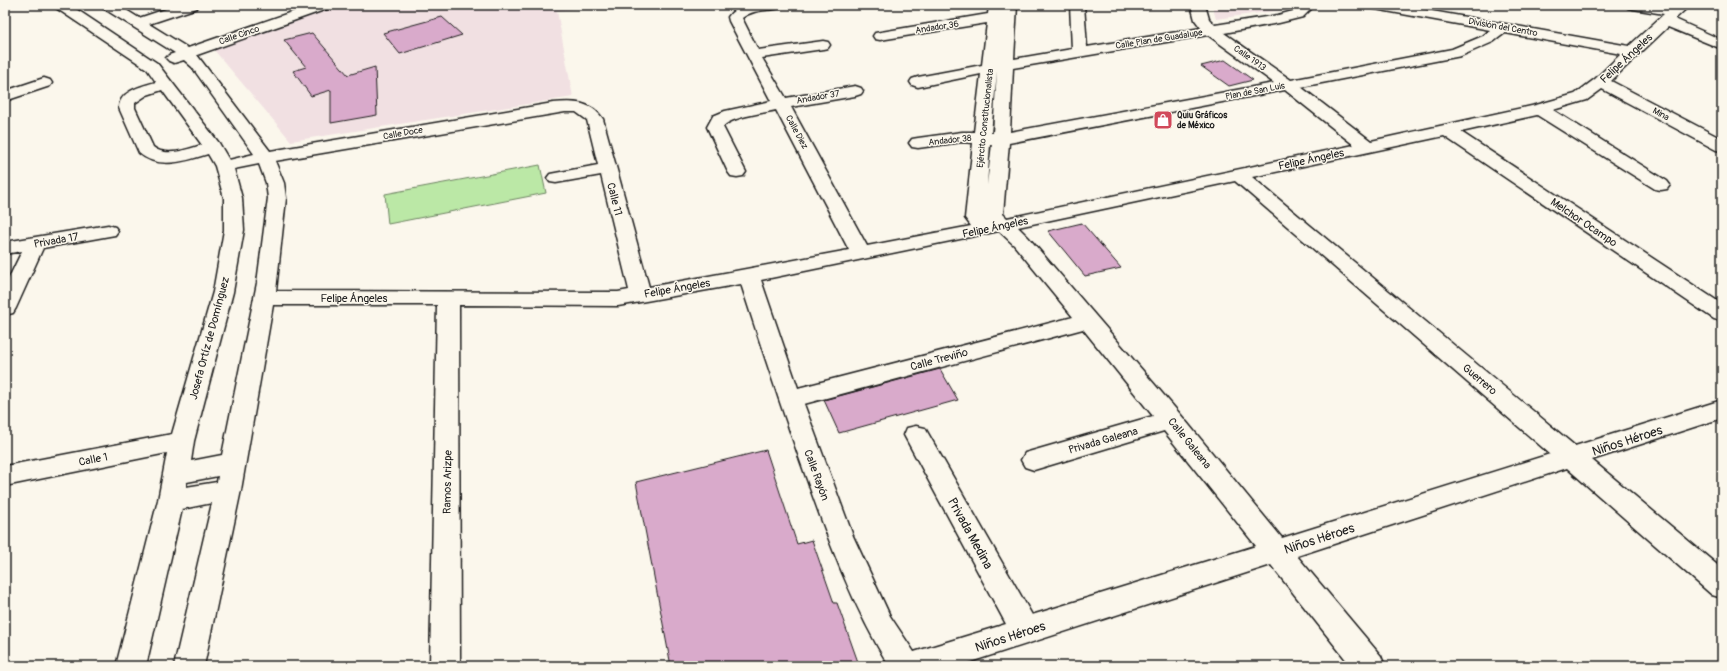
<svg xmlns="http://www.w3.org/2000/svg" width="1727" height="671" viewBox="0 0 1727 671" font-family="Pangolin,sans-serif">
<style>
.built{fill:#f1e0e2}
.green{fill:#bbe8a6;stroke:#6c8261}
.building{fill:#d9aacb;stroke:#1c1c1c}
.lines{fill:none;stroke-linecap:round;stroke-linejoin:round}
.minor-casing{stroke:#1c1c1c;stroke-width:3}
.minor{fill:#fbf7ec;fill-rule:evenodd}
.labels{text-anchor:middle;stroke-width:3;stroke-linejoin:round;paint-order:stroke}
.far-street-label{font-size:9px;fill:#1c1c1c;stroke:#fbf7ec}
.far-poi-label{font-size:9px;font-weight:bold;fill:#1c1c1c;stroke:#fbf7ec;text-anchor:start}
.street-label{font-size:11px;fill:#1c1c1c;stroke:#fbf7ec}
.near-street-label{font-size:13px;fill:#1c1c1c;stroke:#fbf7ec}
</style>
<rect width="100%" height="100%" fill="#fbf7ec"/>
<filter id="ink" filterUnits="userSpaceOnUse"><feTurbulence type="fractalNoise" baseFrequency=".025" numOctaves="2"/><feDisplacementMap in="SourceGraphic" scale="8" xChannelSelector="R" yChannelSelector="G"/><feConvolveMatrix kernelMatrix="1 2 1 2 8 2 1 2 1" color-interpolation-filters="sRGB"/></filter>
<g filter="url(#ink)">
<path class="built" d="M341,5H604L557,11L573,97L291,141L214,50L297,18Z
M1212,5H1289L1288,9L1216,19Z"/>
<path class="green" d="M540,165L546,193L388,224L385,194Z"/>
<path class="building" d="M442,17L462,35L400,54L383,33Z
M312,33L348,75L375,67L377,115L331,123V90L311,96L293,71L306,67L284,40Z
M1225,60L1253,80L1229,86L1201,66Z
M1082,223L1121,268L1085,276L1048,231Z
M940,369L958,400L839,433L824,400Z
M766,450L797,544L812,540L834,603H837L858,662L844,666H671L636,482Z"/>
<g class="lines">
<defs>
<path id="minor" d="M54,5H70L157,63L219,143L229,160L254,154L192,67L184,60L174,63L169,61L166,58L169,55L175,53L103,8L101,5H118L139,18L178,5H199L197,8L149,24L188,48L312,5H332L330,8L197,55L270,151L553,103C573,101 591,101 603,119L649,287L849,250L776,110C764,113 729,117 723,127L746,172L743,176L737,177L731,176L728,172L707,127L713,116L725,111L771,101L729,21L728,17C740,0 764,5 782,5L780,8C767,11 753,9 742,18L758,50L823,41L828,42L830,45L828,48L823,49L762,58L786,98L855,86L861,88L863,91L861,94L855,96L791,107L867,246L971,226L965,218L973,143L962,142L918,148L912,147L909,143L912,139L918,138L962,132H974L981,74L918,87L912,85L910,82L912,79L918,77L982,65L987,23L880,40L875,39L873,36L875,33L988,14L989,5H1003L998,62L1003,5H1017L1014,59L1072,49L1070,5H1084L1087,47L1201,28L1195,20L1191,5H1205L1209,19L1215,25L1278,15L1293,11L1300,5H1315L1303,17L1279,23L1224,33L1291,80L1452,49L1483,36L1490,30L1375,9L1370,8L1368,5H1398L1629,46L1664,14L1633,9L1628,8L1626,5H1658L1672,7L1675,5H1690L1675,19L1722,40V49L1668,27L1611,81L1722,139V151L1716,150L1602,89L1587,100L1553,110L1667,181L1670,185L1667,189L1661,190L1655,189L1537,115L1461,132L1722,304V321L1714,319L1444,136L1252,177L1575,446L1722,400V418L1592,460L1722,569V598L1712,595L1567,468L1297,556L1381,656L1385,666H1351L1271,565L958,666H889C853,607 829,542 806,477C783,413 762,349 741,284L618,306L459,305L460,666H430L437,305H273L241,490L204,666H174L212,503L182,509L146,666H116L158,500L167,453L5,486V466L172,434L213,292L224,230V198L215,166L208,154C186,161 158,170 139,153L119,108C119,91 142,86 156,82L147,69L56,8ZM1505,33L1621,54L1595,79L1575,94L1536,105L1371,141L1301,87L1461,56L1493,42ZM1208,35L1274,83L1010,132L1013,68ZM997,71L993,133H991ZM162,90L202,145C187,149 166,158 153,147L135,108V103L147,95ZM1285,90L1354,145L1007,218L1003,214L1009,143ZM565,112H576L587,120L598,165L550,174L547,178L550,182L556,183L601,175L629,290L618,292L276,291L286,198L284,183L275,161ZM990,144H992L987,185ZM259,164L266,183L268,198L257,283L222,455L191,461L194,441L233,292L244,230L242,198L234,169ZM1235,181L1550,454L1282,538L1180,414L1028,237L1018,227ZM999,231L1014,245L1073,317L798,388L761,280ZM1083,329L1153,416L1025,453L1021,460L1025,467L1034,470L1164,431L1256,546L1032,615L925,428L916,426L907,428L904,435L1006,624L914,652L890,616L853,536L804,404ZM218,476L217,482L186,487L187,482Z
M44,78L50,80L52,83L50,86L5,101V91Z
M108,225L115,227L118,231L115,235L43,248L16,308L13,313L5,315V286L22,251L5,254V242Z"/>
</defs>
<use href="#minor" class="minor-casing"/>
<use href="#minor" class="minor"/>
</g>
</g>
<defs>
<symbol id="shop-square" viewBox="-11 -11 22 22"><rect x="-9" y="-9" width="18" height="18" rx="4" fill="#d1495b" stroke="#fbf7ec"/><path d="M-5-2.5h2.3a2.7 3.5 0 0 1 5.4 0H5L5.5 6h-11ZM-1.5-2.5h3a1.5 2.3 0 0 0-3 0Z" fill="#fff"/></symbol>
</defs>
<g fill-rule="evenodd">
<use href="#shop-square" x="1152" y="109" width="22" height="22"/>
</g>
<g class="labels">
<g class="far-street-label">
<text transform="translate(937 27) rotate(-9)" y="3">Andador 36</text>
<text transform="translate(1503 27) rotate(10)" y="3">División del Centro</text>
<text transform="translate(239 35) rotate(-19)" y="3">Calle Cinco</text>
<text transform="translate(1159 39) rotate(-9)" y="3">Calle Plan de Guadalupe</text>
<text transform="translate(1250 58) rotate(35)" y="3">Calle 1913</text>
<text transform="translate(1255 91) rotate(-11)" y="3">Plan de San Luis</text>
<text transform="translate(818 97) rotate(-10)" y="3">Andador 37</text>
<text transform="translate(1661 114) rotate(28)" y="3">Mina</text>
<text transform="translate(985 118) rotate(-84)" y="3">Ejército Constitucionalista</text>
<text transform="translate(797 132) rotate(61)" y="3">Calle Diez</text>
<text transform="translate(403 133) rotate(-10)" y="3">Calle Doce</text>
<text transform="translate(950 140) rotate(-6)" y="3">Andador 38</text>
</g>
<g class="far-poi-label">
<text x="1177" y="118">Quiu Gráficos<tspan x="1177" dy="10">de México</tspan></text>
</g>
<g class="street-label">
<text transform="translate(1626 58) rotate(-43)" y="4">Felipe Ángeles</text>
<text transform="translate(1311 159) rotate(-12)" y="4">Felipe Ángeles</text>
<text transform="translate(615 199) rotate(76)" y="4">Calle 11</text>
<text transform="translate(1584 222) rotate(34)" y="4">Melchor Ocampo</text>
<text transform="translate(995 227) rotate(-12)" y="4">Felipe Ángeles</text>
<text transform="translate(56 240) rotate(-10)" y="4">Privada 17</text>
<text transform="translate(677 288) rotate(-10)" y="4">Felipe Ángeles</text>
<text x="354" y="302">Felipe Ángeles</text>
<text transform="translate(209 338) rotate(-75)" y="4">Josefa Ortíz de Domínguez</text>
<text transform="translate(939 359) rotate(-15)" y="4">Calle Treviño</text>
<text transform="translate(1480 379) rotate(40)" y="4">Guerrero</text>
<text transform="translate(1103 440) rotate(-16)" y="4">Privada Galeana</text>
<text transform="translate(1190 443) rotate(51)" y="4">Calle Galeana</text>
<text transform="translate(93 459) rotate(-11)" y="4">Calle 1</text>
<text transform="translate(817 475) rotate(70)" y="4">Calle Rayón</text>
<text transform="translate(447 482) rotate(-89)" y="4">Ramos Arizpe</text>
</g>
<g class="near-street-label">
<text transform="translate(1627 440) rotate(-18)" y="5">Niños Héroes</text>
<text transform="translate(971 533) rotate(61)" y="5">Privada Medina</text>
<text transform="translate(1319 538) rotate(-18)" y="5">Niños Héroes</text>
<text transform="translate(1010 636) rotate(-18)" y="5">Niños Héroes</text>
</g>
</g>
<rect width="1727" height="671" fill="none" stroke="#fbf7ec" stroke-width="20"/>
<rect x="10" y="10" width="1707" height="651" fill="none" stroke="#1c1c1c" stroke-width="1.5" filter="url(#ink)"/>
</svg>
